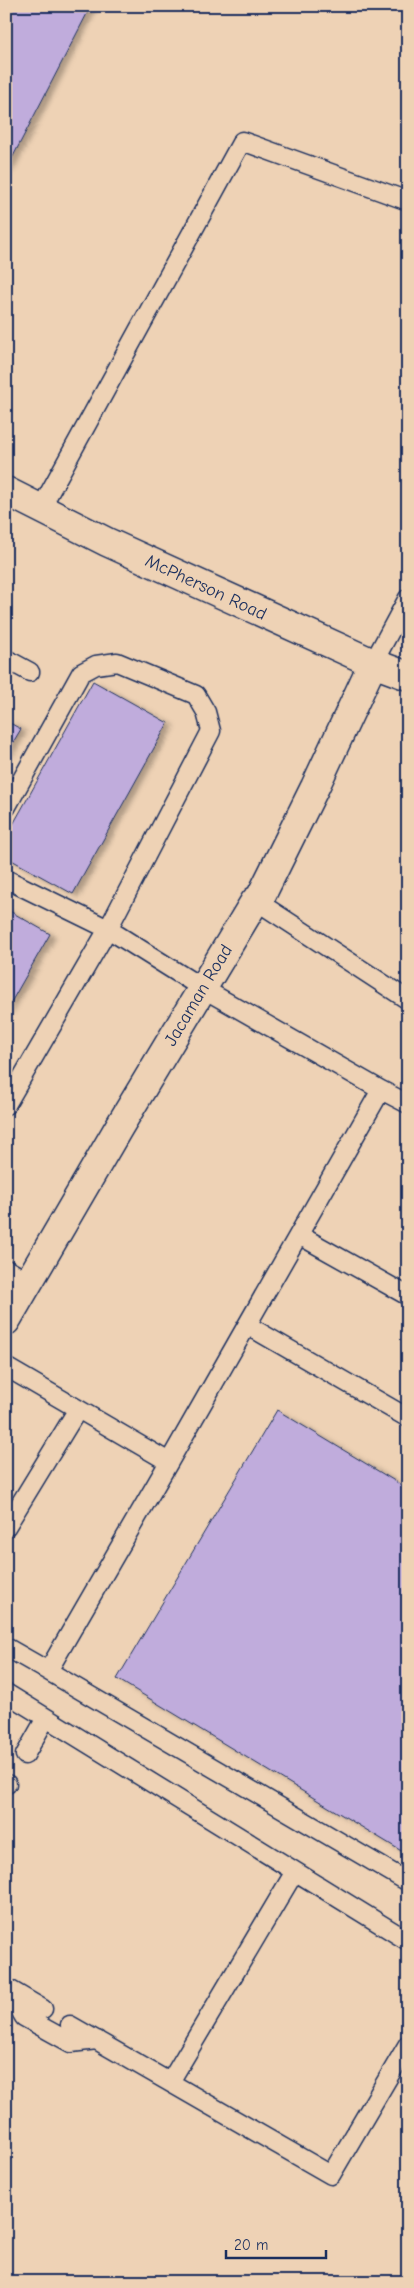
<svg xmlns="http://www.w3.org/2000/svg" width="414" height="2288" viewBox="0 0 414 2288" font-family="'Comic Neue',sans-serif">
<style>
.building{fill:#c0acdc;stroke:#1b2f5e;filter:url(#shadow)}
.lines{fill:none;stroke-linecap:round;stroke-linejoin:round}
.service-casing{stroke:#1b2f5e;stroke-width:21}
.secondary-casing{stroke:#1b2f5e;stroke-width:31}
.service{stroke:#eed2b5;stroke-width:18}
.secondary{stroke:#eed2b5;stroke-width:28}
.labels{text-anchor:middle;stroke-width:4;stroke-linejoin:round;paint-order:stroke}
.street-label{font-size:18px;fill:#1b2f5e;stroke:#eed2b5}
</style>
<defs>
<filter id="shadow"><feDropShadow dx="5.5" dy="3" stdDeviation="2.5" flood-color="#0004"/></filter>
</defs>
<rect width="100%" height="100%" fill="#eed2b5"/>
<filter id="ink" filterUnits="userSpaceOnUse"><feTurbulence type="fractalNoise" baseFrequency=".02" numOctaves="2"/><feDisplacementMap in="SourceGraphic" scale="10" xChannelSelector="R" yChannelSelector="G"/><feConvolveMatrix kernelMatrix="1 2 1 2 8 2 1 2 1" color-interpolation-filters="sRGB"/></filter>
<g filter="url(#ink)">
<path class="building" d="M6,6H91L6,170Z
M93,681L168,723L73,894L6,857V837Z
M6,721L21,729L6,754Z
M6,909L50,934L6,1011Z
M277,1410L408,1489V1855L117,1679Z"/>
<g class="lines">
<defs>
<path id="service" d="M41,508L242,141L408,201
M6,659L30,672
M373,663L408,598
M6,808L81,673L96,665L117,662L196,695L206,712L211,731L108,929L6,1105
M6,879L108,929L202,988L381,1090L169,1462
M258,902L408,1000
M381,1090L408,1104
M299,1235L408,1296
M6,1269L29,1282
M247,1325L408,1418
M6,1367L169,1462L48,1671L408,1882
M6,1527L78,1409
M6,1647L48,1671
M6,1693L408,1941
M25,1755L46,1718
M6,1784H7
M8,1989L24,2017L71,2043L97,2040
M9,1989L43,2009
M70,2025L331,2175L408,2044
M170,2082L294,1873"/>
<path id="secondary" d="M6,491L107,542L373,663L408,676
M6,1321L119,1127L255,901L258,902L315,787L373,663"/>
</defs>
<use href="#service" class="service-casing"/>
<use href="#secondary" class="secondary-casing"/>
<use href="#service" class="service"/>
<use href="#secondary" class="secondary"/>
</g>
</g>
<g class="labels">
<g class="street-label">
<text transform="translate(206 587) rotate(25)" y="6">McPherson Road</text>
<text transform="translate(198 995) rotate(-59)" y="6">Jacaman Road</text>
</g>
</g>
<rect width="414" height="2288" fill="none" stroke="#eed2b5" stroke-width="25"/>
<rect x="12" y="12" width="389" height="2263" fill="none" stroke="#1b2f5e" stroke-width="2" filter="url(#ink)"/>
<path d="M226 2250v8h100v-8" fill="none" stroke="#1b2f5e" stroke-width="2.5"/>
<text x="234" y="2250" font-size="15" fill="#1b2f5e" stroke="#eed2b5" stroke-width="4" paint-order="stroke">20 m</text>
</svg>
